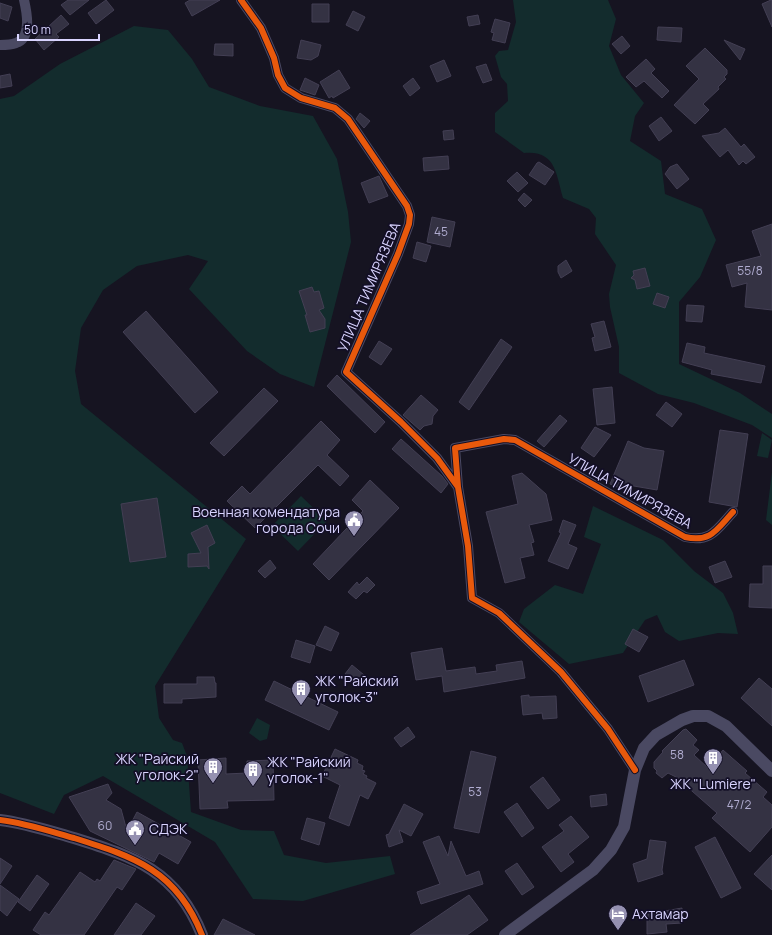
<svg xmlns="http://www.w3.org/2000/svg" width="772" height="935" viewBox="0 0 772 935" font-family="Manrope,sans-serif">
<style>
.green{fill:#132c2d}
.building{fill:#343243;stroke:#433f54}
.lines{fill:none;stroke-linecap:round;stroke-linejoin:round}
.minor{stroke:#4a4962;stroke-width:10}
.tertiary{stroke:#4a4962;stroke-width:12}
.cycleway-casing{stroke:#130f26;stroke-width:8}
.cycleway{stroke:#e8590c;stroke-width:6}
.labels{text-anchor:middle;stroke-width:3.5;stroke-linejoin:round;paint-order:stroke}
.number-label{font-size:12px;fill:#b0acd0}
.street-label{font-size:14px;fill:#d9d4ff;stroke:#130f26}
.poi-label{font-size:14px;fill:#d9d4ff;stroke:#130f26;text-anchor:start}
</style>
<rect width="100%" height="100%" fill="#161421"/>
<path class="green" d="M513,0H608L616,19L609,46L621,75L644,103L635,116L630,141L661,161L665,194L702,209L716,240L700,277L679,302V364L740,393L772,414V438L752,425L694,403L658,394L619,373V347L610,307L609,294L616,265L595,234L596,218L589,209L563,198C556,174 556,150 524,153L495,132V113L508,101L507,84L501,77L495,56L499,51L508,50L516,22Z
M134,26L168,30L192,59L209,87L260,106L313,116L337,159L348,212L351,242L314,387L280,374L247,351L189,289L208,261L188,255L137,266L103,290L81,328L75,371L81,404L246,539L155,686L159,718L173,740L182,743L187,756L191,812L241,830L274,831L284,855L326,863L390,856L395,874L303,901L253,899L215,842L103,776L64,795L54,814L0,793V99L14,96L60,64Z
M762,433L772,440L768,458L757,456Z
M772,472V525L766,520Z
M301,496L327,521L298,551L272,526Z
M593,506L663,540L694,571L723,593L733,613L738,634L718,633L679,641L665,632L657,615L645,620L623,653L569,664L519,622L524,609L555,585L583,594L601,544L584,537Z
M257,718L270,725L267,739L260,741L249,733Z"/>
<path class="building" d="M68,0H89L70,15L61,5Z
M106,0L114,10L96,24L88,13Z
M190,0H220L192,16L185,3Z
M771,0H772V27L762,4Z
M0,3L12,7L8,21L0,18Z
M312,4H329V22H312Z
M353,11L365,17L358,31L346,25Z
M61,15L69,24L56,34L59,37L44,50L35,39Z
M478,15L480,24L469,26L467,17Z
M495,19L510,23L505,43L492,40L494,33L491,32Z
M658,27L682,28L681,42L657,40Z
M622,36L630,46L621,54L612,44Z
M301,40L321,45L318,56L311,60L297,58Z
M724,40L745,49L740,60Z
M215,44H233V56L214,55Z
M705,48L727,70V74L724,77L726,79L718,87L719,89L703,104L709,110L695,124L674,105L699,79L686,66Z
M646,59L655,69L651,73L669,91L662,98L644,81L636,87L626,77Z
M444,60L451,76L437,82L430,66Z
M486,64L492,80L483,83L476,67Z
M339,70L350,88L333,98L332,96L329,98L320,82Z
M10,74L12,86L0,88V76Z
M305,78L319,85L315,95L300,90Z
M413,78L420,88L410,96L403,86Z
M360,113L370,121L364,128L356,119Z
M661,117L672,131L659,141L649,126Z
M725,128L741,147L744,144L755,157L746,164L743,161L739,165L728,150L720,157L702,136L719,133Z
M453,130L454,139L444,140L443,131Z
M448,156L449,169L424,171L423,158Z
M539,162L554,172L545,185L529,175L537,163Z
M677,164L689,179L677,189L665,174L670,167Z
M517,172L528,183L518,192L507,181Z
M379,176L388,196L369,203L361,183Z
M524,193L532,200L525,207L518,200Z
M432,217L455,222L450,247L427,242Z
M772,224V310L745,307L747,283L732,287L726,265L761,256L752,231Z
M417,242L431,246L426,262L413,258Z
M566,260L572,271L561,278L558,272V266Z
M645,268L650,286L637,289L635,280L631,278L634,275L633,271Z
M312,287L314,292L319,291L324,308L319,310L325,319V328L310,332L305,315H307L299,291Z
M657,293L669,297L665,308L653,304Z
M687,305L704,306L702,322L686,321Z
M146,311L218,392L195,413L123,332Z
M604,321L611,347L595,351L592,338L595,337L591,324Z
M501,339L512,347L469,410L459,402Z
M379,341L392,349L381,365L369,357Z
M687,343L705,347L704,353L765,366L761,383L711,374L712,370L682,362Z
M337,375L385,422L375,433L327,386Z
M612,387L615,423L597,425L593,389Z
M264,388L278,401L224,456L210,443Z
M421,395L438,410L433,416L432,424L424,426L420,430L403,415Z
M666,402L682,414L672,427L656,415Z
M560,415L567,421L544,447L537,441Z
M321,421L340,440L327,455L349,476L340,486L318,465L255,528L227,501L242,486L250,494Z
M595,427L611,435L594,457L581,448Z
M720,430L748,434L737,507L709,502Z
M401,439L442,476L448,484L441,493L392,449Z
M628,441L644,448L664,451L657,490L628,485L626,491L610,484Z
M522,473L546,494L552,520L529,525L534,542L531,543L534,555L520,558L525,578L505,583L486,512L518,504L512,476Z
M370,480L399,508L329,580L313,564L363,511L352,500Z
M157,498L166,557L130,562L121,504Z
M563,520L576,525L568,544L577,548L568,569L548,561L561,533L559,532Z
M207,525L215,543L208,547L209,569L207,566L188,567V554L201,553L191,533Z
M270,560L276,568L265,578L258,571Z
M725,561L732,577L715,583L709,567Z
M763,566H772V608L749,607L750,584H763Z
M367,577L375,585L367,593L364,591L356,599L348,592L357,582L359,585Z
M325,626L339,633L331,651L316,645Z
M633,629L648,637L639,652L625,644Z
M296,640L315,646L310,663L291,657Z
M442,648L446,671L475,667L476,674L497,671L496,665L522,661L525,678L444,692L442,676L416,680L411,653Z
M684,660L694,685L648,702L639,676Z
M352,665L364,675L357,683L345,674Z
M197,677H214L215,683H216V697L182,699V703H164V684H197Z
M759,678L772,689V726L741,698Z
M274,681L338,712L329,730L265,700Z
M529,695V697L556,696L557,718L543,719L542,713L523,715L521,696Z
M408,727L415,737L401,747L394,738Z
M686,729L697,740L693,745L699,750L694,755L708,768L723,750L747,771L745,773L767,792L763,797L772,805V827L750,852L712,818L717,813L676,777L668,773L662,778L656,773L657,771L654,768V762L663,752L662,751L683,730Z
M335,749L358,760L357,763L363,766L362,770L365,771L363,774L367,776L366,778L376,783L368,799L360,795L349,826L329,818L340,785L322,776Z
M471,751L496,757L479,833L454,828Z
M226,758V774L247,773V761L273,760L274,800L227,801L228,808L200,809L198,760Z
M543,777L560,800L548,809L530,787Z
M108,784L112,793L106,800L121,809L127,831L137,812L191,842L178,864L159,853L154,862L90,831L69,797Z
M606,794L607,805L591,807L590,796Z
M517,803L534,828L522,837L504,812Z
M404,804L423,814L411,836L399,830L403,842L389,847L386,835L389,834Z
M571,816L589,837L568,854L574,862L561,872L542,847L564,831L559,825Z
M307,818L325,823L319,845L301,839Z
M439,836L448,856L451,841L466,876L479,871L483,884L421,904L417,892L440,884L423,842Z
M715,837L741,888L721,898L695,847Z
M650,840L666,842L662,870L663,874L638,882L633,864L647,859Z
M772,855V890L754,874Z
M0,858L12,866L0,884Z
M114,860L136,869L122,890L117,887L84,935H41L33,930L45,912L49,915L80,872L95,882L97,879L100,881Z
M517,863L534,887L522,895L505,871Z
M37,875L49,884L30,911L18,902Z
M0,885L19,899L7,916L0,910Z
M469,895L488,920L467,935H410Z
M136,903L155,916L141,935H114Z
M682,908V923L666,924L667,932L647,934V914Z
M223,919L255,935H214Z"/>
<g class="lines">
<path class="minor" d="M241,0L261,28L274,58L278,75L285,88L301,98L335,108L348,119L407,206L410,215L409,224L398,254L346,372L401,422L437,458L458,487L468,546L472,598L499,613L561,672L608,729L635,770
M0,45C5,45 11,45 16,43C32,38 27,13 24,0
M458,487L455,448L504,439L515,440L685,537C711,543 717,529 733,512"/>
<path class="tertiary" d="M0,820C25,823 49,831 74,838C135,857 177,871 202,935
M505,935L593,870L611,850L624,827L635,770L644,748L656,735L682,720L693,716H708L726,726L772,771"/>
<defs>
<path id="cycleway" d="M241,0L261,28L274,58L278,75L285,88L301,98L335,108L348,119L407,206L410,215L409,224L398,254L346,372L401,422L437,458L458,487L468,546L472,598L499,613L561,672L608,729L635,770
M458,487L455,448L504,439L515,440L685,537C711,543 717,529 733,512
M0,820C25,823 49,831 74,838C135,857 177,871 202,935"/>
</defs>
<use href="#cycleway" class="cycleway-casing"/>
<use href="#cycleway" class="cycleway"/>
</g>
<defs>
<symbol id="civic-pin" viewBox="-11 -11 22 30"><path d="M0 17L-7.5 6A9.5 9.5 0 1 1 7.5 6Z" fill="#9591b1" stroke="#130f26"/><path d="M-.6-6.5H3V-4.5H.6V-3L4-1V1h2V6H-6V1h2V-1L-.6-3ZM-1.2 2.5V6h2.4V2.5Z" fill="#fff"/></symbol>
<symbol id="building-pin" viewBox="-11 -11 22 30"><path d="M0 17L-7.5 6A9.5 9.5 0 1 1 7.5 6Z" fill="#9591b1" stroke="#130f26"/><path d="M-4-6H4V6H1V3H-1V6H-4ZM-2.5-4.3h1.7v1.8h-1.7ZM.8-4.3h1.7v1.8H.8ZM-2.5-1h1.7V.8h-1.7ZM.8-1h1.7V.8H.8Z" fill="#fff"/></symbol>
<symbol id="hotel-pin" viewBox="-11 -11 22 30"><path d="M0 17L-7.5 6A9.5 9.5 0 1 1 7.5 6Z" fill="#9591b1" stroke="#130f26"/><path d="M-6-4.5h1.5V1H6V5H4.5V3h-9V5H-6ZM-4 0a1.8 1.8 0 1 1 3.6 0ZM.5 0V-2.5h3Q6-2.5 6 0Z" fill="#fff"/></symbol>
</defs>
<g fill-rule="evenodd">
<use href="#civic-pin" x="343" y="509" width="22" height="30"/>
<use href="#building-pin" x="290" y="678" width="22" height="30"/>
<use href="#building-pin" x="702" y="747" width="22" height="30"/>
<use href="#building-pin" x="202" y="756" width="22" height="30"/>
<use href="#building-pin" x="242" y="759" width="22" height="30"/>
<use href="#civic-pin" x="124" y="818" width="22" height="30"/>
<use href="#hotel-pin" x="607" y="903" width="22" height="30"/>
</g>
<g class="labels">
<g class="number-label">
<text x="441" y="236">45</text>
<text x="750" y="275">55/8</text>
<text x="677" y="759">58</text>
<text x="475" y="796">53</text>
<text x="739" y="809">47/2</text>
<text x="105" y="830">60</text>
</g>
<g class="street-label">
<text transform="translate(369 287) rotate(-67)" y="5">УЛИЦА ТИМИРЯЗЕВА</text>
<text transform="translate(630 491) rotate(29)" y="5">УЛИЦА ТИМИРЯЗЕВА</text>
</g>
<g class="poi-label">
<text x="340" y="517" text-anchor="end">Военная комендатура<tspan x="340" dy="16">города Сочи</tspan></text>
<text x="315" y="686">ЖК "Райский<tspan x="315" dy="16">уголок-3"</tspan></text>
<text x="199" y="764" text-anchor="end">ЖК "Райский<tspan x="199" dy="16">уголок-2"</tspan></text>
<text x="267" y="767">ЖК "Райский<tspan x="267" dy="16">уголок-1"</tspan></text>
<text x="713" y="789" text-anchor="middle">ЖК "Lumiere"</text>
<text x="149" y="834">СДЭК</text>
<text x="632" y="919">Ахтамар</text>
</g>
</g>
<path d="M18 34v6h81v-6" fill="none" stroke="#d9d4ff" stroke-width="2"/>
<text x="24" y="34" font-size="12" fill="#d9d4ff" stroke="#130f26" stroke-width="3" paint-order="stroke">50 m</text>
</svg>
